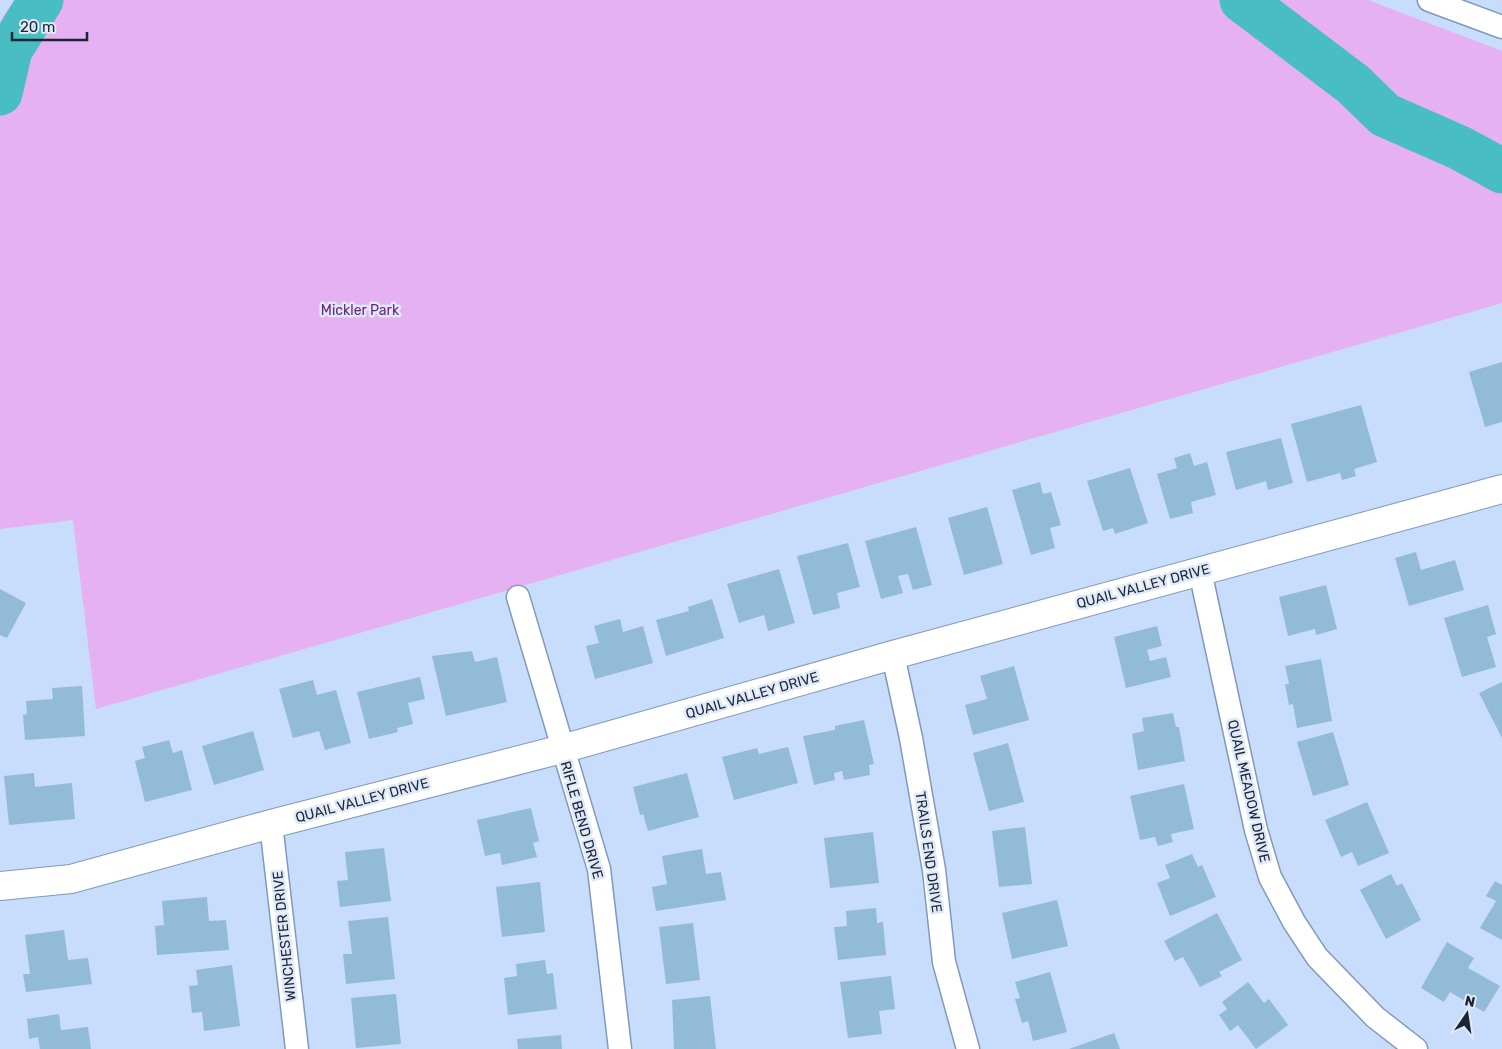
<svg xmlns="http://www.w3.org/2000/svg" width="1502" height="1049" viewBox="0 0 1502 1049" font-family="Rubik,sans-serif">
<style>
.green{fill:#e5b1f3}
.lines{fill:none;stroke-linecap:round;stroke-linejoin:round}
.river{stroke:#48bdc2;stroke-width:45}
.building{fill:#92bbd8}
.minor-casing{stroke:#8199bd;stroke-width:25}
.tertiary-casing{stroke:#8199bd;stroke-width:30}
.minor{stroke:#fff;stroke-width:22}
.tertiary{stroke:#fff;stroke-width:28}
.labels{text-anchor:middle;stroke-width:5;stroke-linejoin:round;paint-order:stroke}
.park-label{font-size:14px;fill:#6b1f7d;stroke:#dfe9f9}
.street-label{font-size:14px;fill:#1b2533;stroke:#dfe9f9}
</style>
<rect width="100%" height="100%" fill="#c8dcfb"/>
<path class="green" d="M14,0H1368L1502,51V303L96,709L73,520L0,529V21Z"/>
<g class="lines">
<path class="river" d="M1242,0L1353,84L1385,115L1460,148L1502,171
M0,93L10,50L41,0"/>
</g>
<path class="building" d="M1502,362V422L1485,427L1469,372Z
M1361,405L1377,462L1354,469L1356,476L1342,480L1340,473L1307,482L1291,424Z
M1281,438L1293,483L1268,490L1266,481L1236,490L1226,452Z
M1190,453L1194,466L1207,462L1216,495L1191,502L1193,513L1170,519L1157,474L1177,468L1174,458Z
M1130,468L1148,523L1115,534L1113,528L1103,531L1087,481Z
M1040,482L1043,494L1051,492L1061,525L1050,528L1055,548L1031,555L1012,490Z
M987,507L1003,564L964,575L948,518Z
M916,527L932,585L913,590L908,574L898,576L903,593L881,599L865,541Z
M848,543L860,587L837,593L840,608L813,615L797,556Z
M1416,552L1421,570L1455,560L1464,590L1409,606L1395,558Z
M779,569L795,623L768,631L764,615L739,623L727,584Z
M1326,585L1337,629L1316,635L1315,629L1288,636L1279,597Z
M0,589L26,603L7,638L0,635Z
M712,599L724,638L666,656L656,620L689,611L688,607Z
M1488,605L1496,634L1487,637L1496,667L1462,677L1444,618Z
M620,619L623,632L643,626L653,663L595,679L586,646L599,643L594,626Z
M1157,626L1162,646L1147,650L1150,661L1166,657L1171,677L1126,688L1114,637Z
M472,651L475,662L497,657L507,702L446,716L432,656Z
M1321,659L1332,721L1297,728L1293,704L1289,705L1285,684H1289L1285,666Z
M1014,666L1029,720L973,735L965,705L987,699L980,676Z
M420,677L425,699L408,703L413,724L397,728L398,732L369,739L357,692Z
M313,680L317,695L336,690L351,743L325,750L319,731L293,738L279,689Z
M1502,682V738L1479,693Z
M82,686L85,736L25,740L23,715L27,714L26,701L53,699L52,688Z
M1173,713L1176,727H1179L1185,761L1138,770L1132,734L1144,731L1142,718Z
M864,720L874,764L869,765L870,775L844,780L842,771L834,773L835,780L814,785L803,736L835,730V726Z
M253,731L264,770L214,785L202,746Z
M1333,732L1349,785L1313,796L1297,742Z
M169,740L173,753L182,750L192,790L145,802L135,761L145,758L142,747Z
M1008,743L1024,802L989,811L973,753Z
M788,747L798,783L734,800L722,757L757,748L759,754Z
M34,773L35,787L72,783L75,819L9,825L4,776Z
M687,773L699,817L648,831L643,814L640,815L633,787Z
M1184,784L1194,829L1171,834L1173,842L1158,846L1155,837L1140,840L1130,796Z
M1367,802L1389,853L1358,866L1352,852L1341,857L1325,820Z
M531,808L539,841L533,843L537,857L502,865L500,853L485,856L477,820Z
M1025,827L1032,884L999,887L992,831Z
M873,832L879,883L830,888L824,838Z
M384,848L391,901L340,907L337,881L348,880L345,852Z
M702,849L706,874L721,872L726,900L656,911L652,887L667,884L662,856Z
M1192,854L1198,867L1202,865L1216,897L1170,916L1157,883L1170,878L1165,865Z
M1391,874L1397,886L1402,883L1421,920L1386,939L1360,890Z
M1495,881L1502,885V940L1480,928L1496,901L1486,896Z
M540,882L545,932L502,937L496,887Z
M207,897L209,921L226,920L229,950L157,955L155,926L164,925L162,901Z
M1057,900L1068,946L1012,959L1002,913Z
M876,908L877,923L883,922L886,955L838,960L834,927L847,926L846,911Z
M1217,913L1242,960L1219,972L1222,976L1200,987L1183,957L1175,961L1164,941Z
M388,917L395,979L346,984L343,954H352L348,921Z
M693,923L700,980L666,984L659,927Z
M64,930L68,960L88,958L92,984L26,992L23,974H30L25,935Z
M1447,942L1474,958L1468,968L1500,986L1484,1012L1450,992L1444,1002L1421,988Z
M545,960L547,974L553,973L557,1009L508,1015L504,978L517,976L516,964Z
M232,965L240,1026L204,1031L202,1012L192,1013L189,986L198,985L196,970Z
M1050,972L1067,1032L1033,1041L1028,1021L1022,1023L1015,999L1020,998L1015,982Z
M891,976L895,1009L879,1011L882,1034L848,1038L840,982Z
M1248,982L1264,1003L1269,999L1288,1025L1256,1049L1238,1025L1230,1031L1219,1015L1227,1009L1222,1002Z
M396,994L401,1044L356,1048L351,998Z
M710,996L716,1049H674L672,1000Z
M59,1014L61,1030L88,1027L91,1049H40L38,1037L29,1039L27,1019Z
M1114,1033L1120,1049H1069Z
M561,1035L562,1049H518L517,1039Z"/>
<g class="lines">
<defs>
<path id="minor" d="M1429,0L1502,27
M1200,571L1256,830L1270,877L1294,922L1317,957L1375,1017L1416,1049
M518,597L599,869L620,1049
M893,655L911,738L934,870L944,962L968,1049
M271,824L297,1049"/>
<path id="tertiary" d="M0,886L71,879L271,824L562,749L893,655L1502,489"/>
</defs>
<use href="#minor" class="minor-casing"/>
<use href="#tertiary" class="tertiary-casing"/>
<use href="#minor" class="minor"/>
<use href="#tertiary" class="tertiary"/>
</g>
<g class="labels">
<g class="park-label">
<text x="360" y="315">Mickler Park</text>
</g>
<g class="street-label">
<text transform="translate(1143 586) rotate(-15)" y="5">QUAIL VALLEY DRIVE</text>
<text transform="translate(752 695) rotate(-16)" y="5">QUAIL VALLEY DRIVE</text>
<text transform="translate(1249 791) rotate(77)" y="5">QUAIL MEADOW DRIVE</text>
<text transform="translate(362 800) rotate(-15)" y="5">QUAIL VALLEY DRIVE</text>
<text transform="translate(582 820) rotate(74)" y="5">RIFLE BEND DRIVE</text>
<text transform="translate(929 852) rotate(82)" y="5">TRAILS END DRIVE</text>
<text transform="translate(284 936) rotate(-96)" y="5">WINCHESTER DRIVE</text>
</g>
</g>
<g transform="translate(1467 1014) rotate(13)" stroke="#dfe9f9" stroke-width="4" paint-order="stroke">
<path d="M0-4L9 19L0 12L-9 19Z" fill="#1b2533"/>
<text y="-8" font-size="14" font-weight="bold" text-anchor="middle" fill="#1b2533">N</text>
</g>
<path d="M12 32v8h75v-8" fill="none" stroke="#1b2533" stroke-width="2.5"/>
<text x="20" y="32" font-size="15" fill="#1b2533" stroke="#dfe9f9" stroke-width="4" paint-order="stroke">20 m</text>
</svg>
